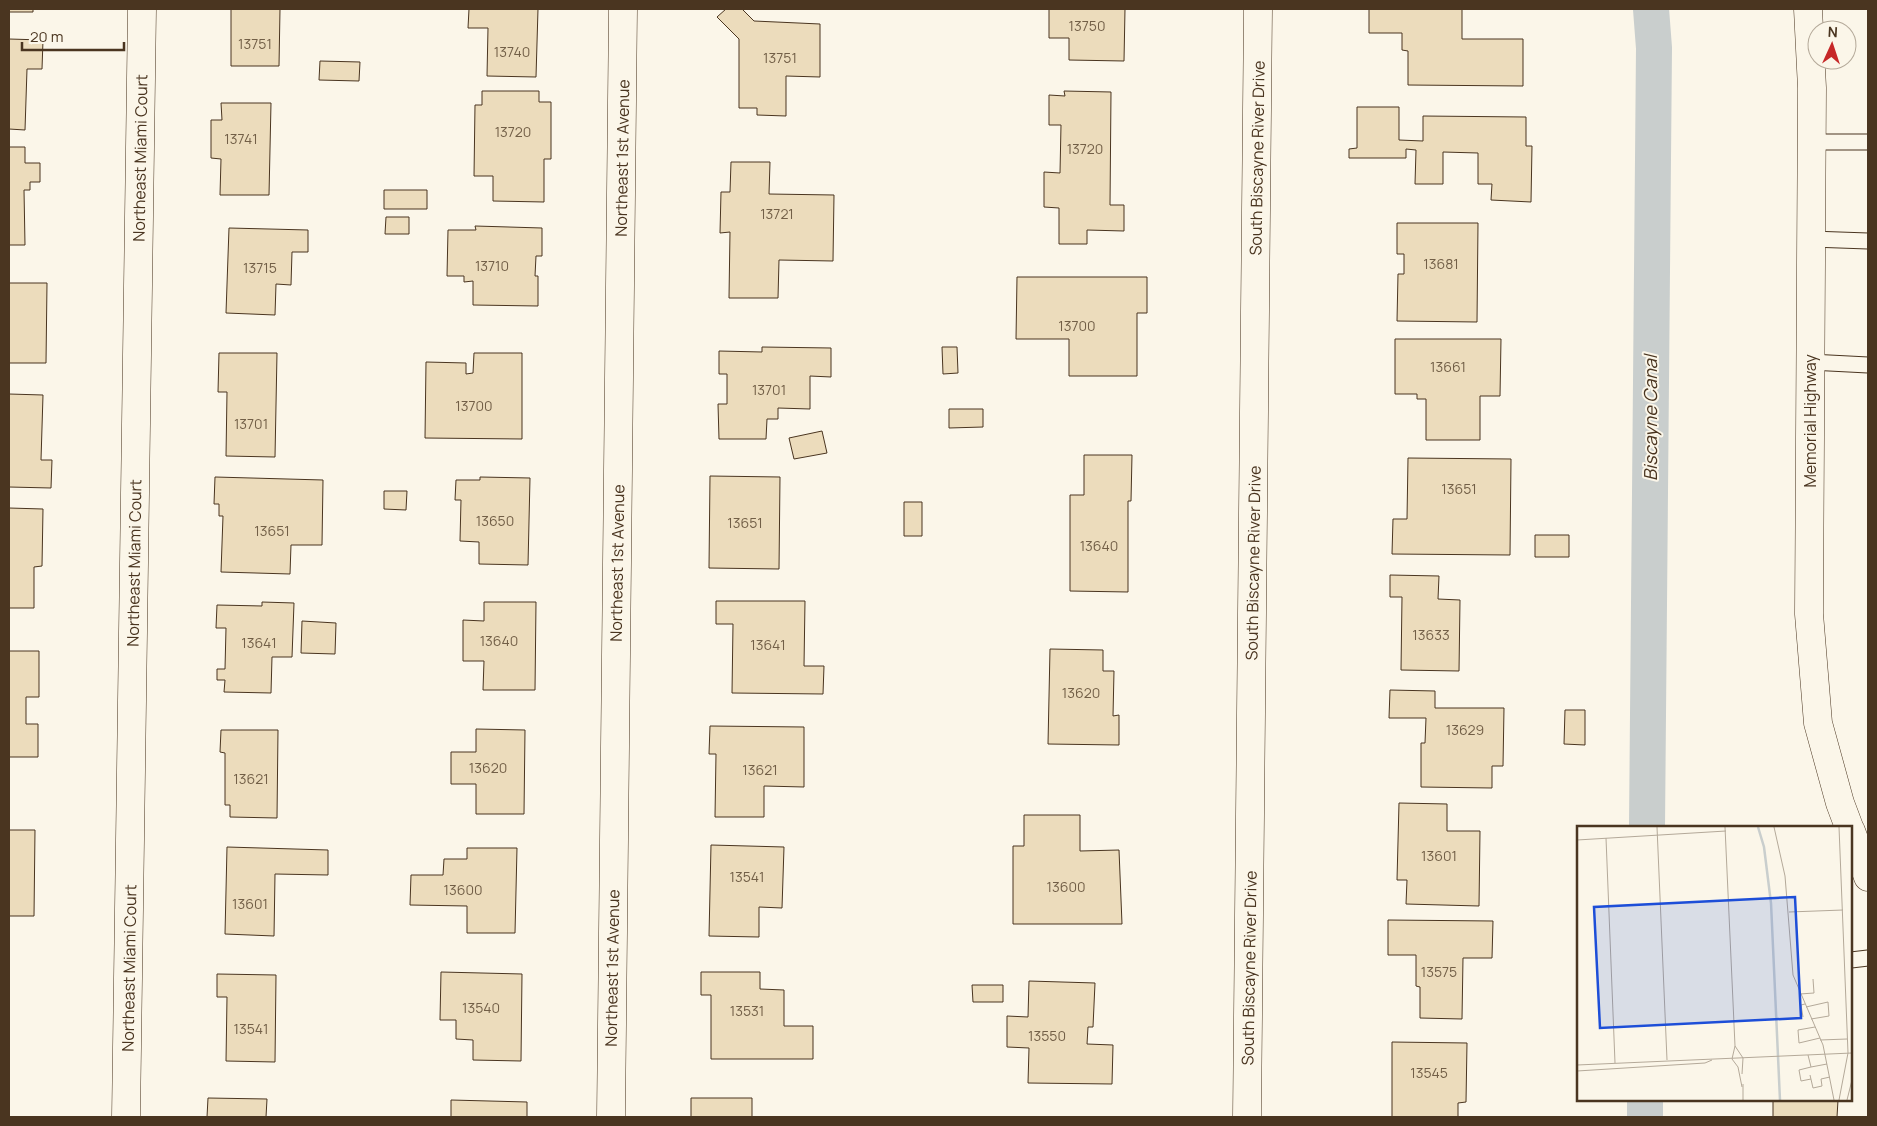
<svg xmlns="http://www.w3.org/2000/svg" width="1877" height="1126" viewBox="0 0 1877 1126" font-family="Manrope,sans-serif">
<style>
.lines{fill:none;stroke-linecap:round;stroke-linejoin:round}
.canal{stroke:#c9cecd;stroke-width:36}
.building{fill:#ecdcbc;stroke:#4a3520}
.service-casing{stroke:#4a3520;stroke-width:17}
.minor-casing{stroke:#4a3520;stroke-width:29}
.tertiary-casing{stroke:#4a3520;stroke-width:29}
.service{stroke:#fbf6e9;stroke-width:15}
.minor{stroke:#fbf6e9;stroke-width:28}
.tertiary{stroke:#fbf6e9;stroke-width:28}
.labels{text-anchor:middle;stroke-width:4;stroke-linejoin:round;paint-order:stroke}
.number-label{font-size:14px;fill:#725f47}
.street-label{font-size:16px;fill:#4a3520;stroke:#fbf6e9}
.water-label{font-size:18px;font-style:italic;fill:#4a3520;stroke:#fbf6e9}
.inset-river{fill:none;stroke:#c9cecd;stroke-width:2.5}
.inset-road{fill:none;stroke:#b4a999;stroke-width:1}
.view{fill:#1d4ed8;fill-opacity:0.15;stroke:#1d4ed8;stroke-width:2.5}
.inset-edge{fill:none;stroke:#4a3520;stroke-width:2.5}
</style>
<rect width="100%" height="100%" fill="#fbf6e9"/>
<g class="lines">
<path class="canal" d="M1647,827L1654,48L1651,9
M1645,1117V1100"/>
</g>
<path class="building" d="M9,9H33V12H9Z
M231,9H280L279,66H231Z
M469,9H538L536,77L487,76L488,28H468Z
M726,9H742L754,21L820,24V77L786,76V116L757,115V108H739V39L717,17Z
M1049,9H1133H1125L1124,61L1069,60V38H1049Z
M1369,9H1462V39H1523V86L1408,85V51L1402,50V33H1369Z
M9,39L43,40L42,69H27L25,130L9,129Z
M320,61L360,62L359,81L319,80Z
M482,91H539V102H551V159H544V202L493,201V176H474L475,105H482Z
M1064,91L1111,92L1110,205H1124V231L1087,230V244H1059V208L1044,207V172L1060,173L1061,125H1049V95L1065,96Z
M221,103H271L269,195H220L221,159L211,158V120H222Z
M1357,107H1399V140L1423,141V116L1526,117V146H1532L1531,202L1491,200L1492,184H1478V153L1443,152V184H1415L1416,150L1406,149V158H1349V149L1357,148Z
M9,147H25V163H40V182H30V190H24L25,245H9Z
M731,162H770L769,194L834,195L833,261L779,260L778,298H729L730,232L720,233L721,192H730Z
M384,190H427V209H384Z
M386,217H409V234H385Z
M1397,223H1478L1477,322L1397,321L1398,274H1404V254H1397Z
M475,226L542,228V256H536L535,276H538V306L473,305V281L464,282V276H447L448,230H476Z
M229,228L308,230V252H292L291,285L276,284L275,315L226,313Z
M1017,277H1147V313H1137V376H1069V339H1016Z
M9,283H47L46,363H9Z
M1395,339H1501L1500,396H1480V440H1426V399H1417V394H1395Z
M762,347L831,348V377L810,376V409L778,408V419H767L766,439H719L718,404H727V374H719V351L762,352Z
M942,347H957L958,373L943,374Z
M219,353H277L275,457L226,456L227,392H218Z
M474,353H522V439L425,438L426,362L466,363V374L473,373Z
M9,394L43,395L41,460H52L51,488L9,487Z
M949,409H983V427L949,428Z
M822,431L827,453L794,459L789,438Z
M1084,455H1132L1131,501H1128V592L1070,591V495H1084Z
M1408,458L1511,459L1510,555L1392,554L1393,519H1407Z
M710,476L780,477L779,569L709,568Z
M215,477L323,480L322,545H291L290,574L221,572L223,516H219V504H214Z
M480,477L530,478L528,565L479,564V542L460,541L461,500H455L456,480H480Z
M384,491H407L406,510L384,509Z
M904,502H922V536H904Z
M9,508L43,509L42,566L34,567V608H9Z
M1535,535H1569V557H1535Z
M1390,575L1439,576L1438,599L1460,600L1459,671L1401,670L1402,597H1390Z
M716,601H805L804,666H824L823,694L732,693L733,624H716Z
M262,602L294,603L292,657H272L271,693L224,692L225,680H217V669H225L226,628H216L217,605L262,606Z
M484,602H536L535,690H483L484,661H463V620L484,621Z
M302,621L336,623L335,654L301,653Z
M1050,649L1103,650V671H1114L1113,716L1119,715V745L1048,744Z
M9,651H39V697H26V724H38V757H9Z
M1390,690L1435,691V708H1504L1503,766H1492V788L1421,787V743H1425L1426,718H1389Z
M1565,710H1585V745L1564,744Z
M710,726L804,727V787L764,786V817H715L716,754H709Z
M476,729L525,730L524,814H476V784H451V752H476Z
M221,730H278L277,818L230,817V805H225V753L220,752Z
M1399,803L1447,804V831H1480L1479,906L1406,904L1407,880H1397Z
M1024,815H1080V851L1119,850L1122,924H1013V846H1024Z
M9,830H35L34,916H9Z
M711,845L784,847L782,908L759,907V937L709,936Z
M227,847L328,850V875L275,874L274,936L225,934Z
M467,848H517L515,933H467V906L410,905L411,875H443L444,859H467Z
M1388,920L1493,921L1492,958H1463L1462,1019L1420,1018V987L1416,986V955H1388Z
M441,972L522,974L521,1061L473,1060V1040L456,1039V1020H440Z
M701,972H760V989L784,990V1026H813V1059H711V995H701Z
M217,974L276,975L275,1062L226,1061L227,997H217Z
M1029,981L1095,983L1093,1027H1088L1087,1044L1113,1045L1112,1084L1028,1083L1029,1048L1007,1047V1016L1028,1017Z
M972,985H1003V1002H973Z
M1392,1042L1467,1043L1466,1102L1458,1103V1117H1392Z
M208,1098L267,1099L266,1117H207Z
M691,1098H752V1117H691Z
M451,1100L527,1102V1117H451Z
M1773,1100H1838L1837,1117H1773Z"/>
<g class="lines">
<defs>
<path id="service" d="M1812,142H1868
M1811,239L1868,241
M1810,362L1868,365
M1851,960L1868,958"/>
<path id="minor" d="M126,1117L142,9
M611,1117L623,9
M1247,1117L1258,9"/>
<path id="tertiary" d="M1808,9L1812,88L1809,614L1818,723L1840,803L1849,827
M1851,831L1868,877"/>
</defs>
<use href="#service" class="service-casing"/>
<use href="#minor" class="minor-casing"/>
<use href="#tertiary" class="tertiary-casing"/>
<use href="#service" class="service"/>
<use href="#minor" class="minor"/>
<use href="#tertiary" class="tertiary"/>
</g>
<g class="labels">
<g class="number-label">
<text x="1087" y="31">13750</text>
<text x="255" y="49">13751</text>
<text x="512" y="57">13740</text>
<text x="780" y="63">13751</text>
<text x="513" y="137">13720</text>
<text x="241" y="144">13741</text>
<text x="1085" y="154">13720</text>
<text x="777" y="219">13721</text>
<text x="1441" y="269">13681</text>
<text x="492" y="271">13710</text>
<text x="260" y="273">13715</text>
<text x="1077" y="331">13700</text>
<text x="1448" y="372">13661</text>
<text x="769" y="395">13701</text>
<text x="474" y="411">13700</text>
<text x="251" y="429">13701</text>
<text x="1459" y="494">13651</text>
<text x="495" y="526">13650</text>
<text x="745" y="528">13651</text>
<text x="272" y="536">13651</text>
<text x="1099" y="551">13640</text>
<text x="1431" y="640">13633</text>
<text x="499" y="646">13640</text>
<text x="259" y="648">13641</text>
<text x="768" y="650">13641</text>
<text x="1081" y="698">13620</text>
<text x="1465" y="735">13629</text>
<text x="488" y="773">13620</text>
<text x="760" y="775">13621</text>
<text x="251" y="784">13621</text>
<text x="1439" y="861">13601</text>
<text x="747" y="882">13541</text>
<text x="1066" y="892">13600</text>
<text x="463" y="895">13600</text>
<text x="250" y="909">13601</text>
<text x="1439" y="977">13575</text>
<text x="481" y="1013">13540</text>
<text x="747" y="1016">13531</text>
<text x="251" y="1034">13541</text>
<text x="1047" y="1041">13550</text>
<text x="1429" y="1078">13545</text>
</g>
<g class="street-label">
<text transform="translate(140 158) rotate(-89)" y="6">Northeast Miami Court</text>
<text transform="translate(622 158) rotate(-89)" y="6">Northeast 1st Avenue</text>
<text transform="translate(1257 158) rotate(-89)" y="6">South Biscayne River Drive</text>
<text transform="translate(1810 421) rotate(-90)" y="6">Memorial Highway</text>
<text transform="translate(134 563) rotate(-89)" y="6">Northeast Miami Court</text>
<text transform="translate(617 563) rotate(-89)" y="6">Northeast 1st Avenue</text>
<text transform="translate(1253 563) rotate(-89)" y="6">South Biscayne River Drive</text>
<text transform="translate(129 968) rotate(-89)" y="6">Northeast Miami Court</text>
<text transform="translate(612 968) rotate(-89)" y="6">Northeast 1st Avenue</text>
<text transform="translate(1249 968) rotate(-89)" y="6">South Biscayne River Drive</text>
</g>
<g class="water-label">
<text transform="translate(1651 418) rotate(-90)" y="6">Biscayne Canal</text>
</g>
</g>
<g transform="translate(1577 826)">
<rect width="275" height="275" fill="#fbf6e9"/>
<path class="inset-river" d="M181,1L187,21L194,77L203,274"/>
<path class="inset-road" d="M80,1L90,234M148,1L158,220L155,233L161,241L165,261M197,1L208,50L216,149L246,219L257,274M29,12L38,237M0,14L149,5M212,86L266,84M219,92L220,115M223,168L237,167L236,153M229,181L251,176L252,190L234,193M226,191L224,179L228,178M238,201L221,204L222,217L243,212M243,214L270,213M158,220L166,232L165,248M231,229L234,241L222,244L224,255L234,253M0,239L275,227M234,241L250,238M0,245L128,237L135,234M233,249L236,262L245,260L244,253L253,251M166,258V274M262,274L271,227L262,1M270,274L275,254"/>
<path class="view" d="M218,71L224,192L23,202L17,81Z"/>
<rect width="275" height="275" class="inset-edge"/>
</g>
<rect width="1877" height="1126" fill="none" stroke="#4a3520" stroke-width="20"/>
<g transform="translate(1832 45) rotate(3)"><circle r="24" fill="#fbf6e9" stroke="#b4a999"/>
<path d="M0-4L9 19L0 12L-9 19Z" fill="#c62828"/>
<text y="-8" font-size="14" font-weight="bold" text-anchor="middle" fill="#4a3520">N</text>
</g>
<path d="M22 42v8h102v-8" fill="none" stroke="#4a3520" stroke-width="2.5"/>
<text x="30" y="42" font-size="15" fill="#4a3520" stroke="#fbf6e9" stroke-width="4" paint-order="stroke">20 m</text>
</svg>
